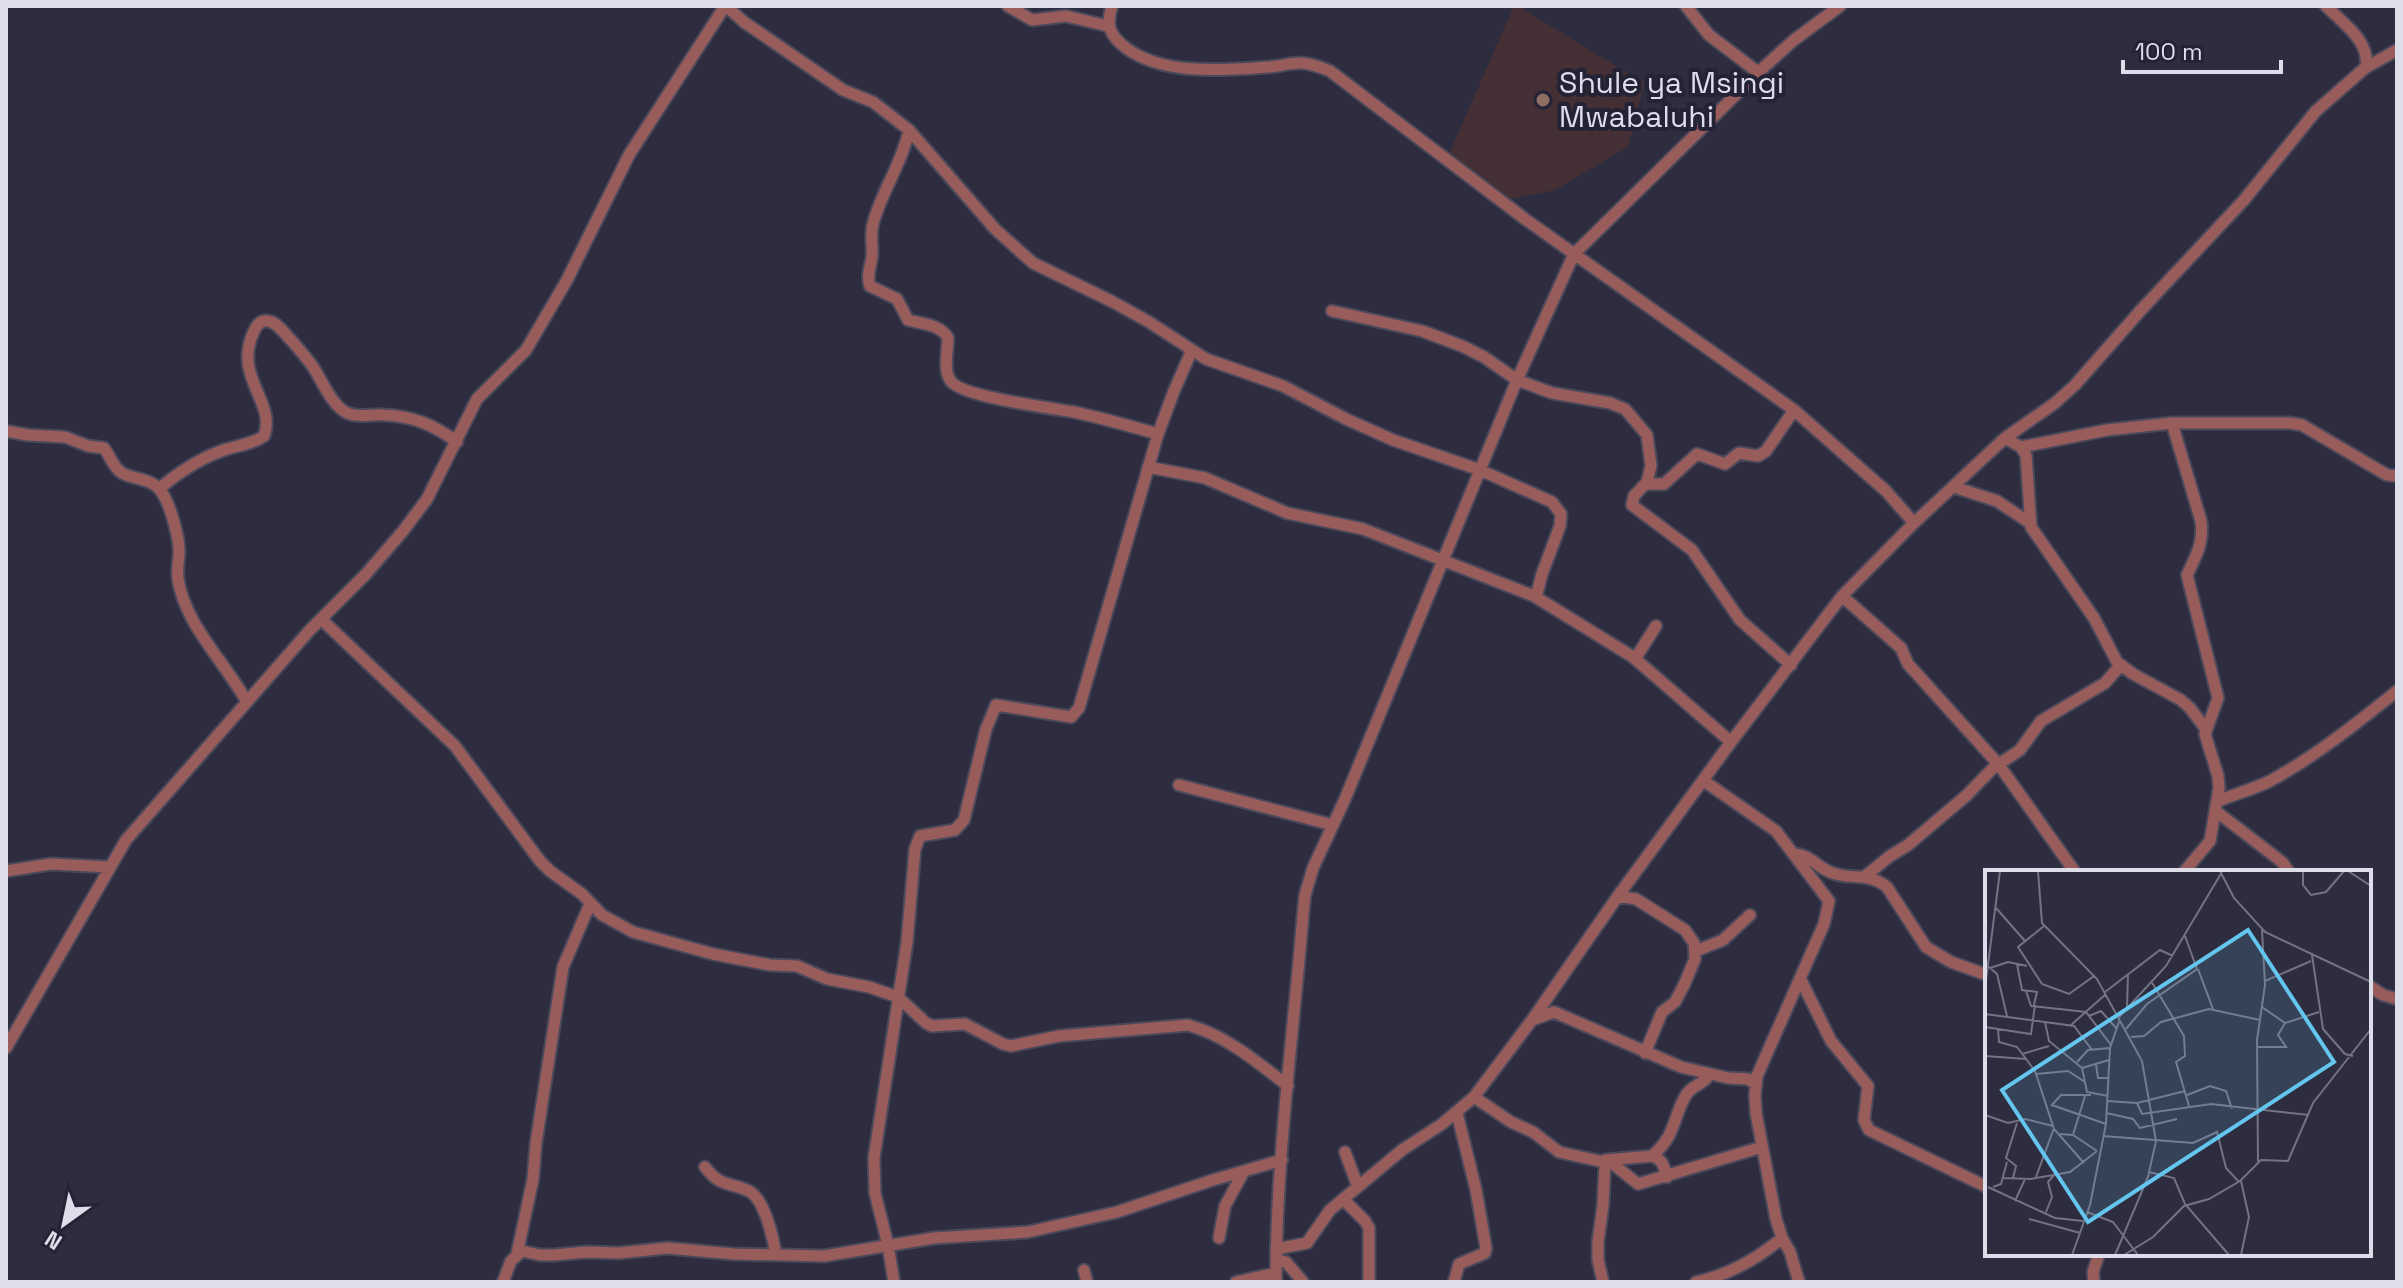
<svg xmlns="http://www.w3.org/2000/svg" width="2403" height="1288" viewBox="0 0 2403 1288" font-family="'Space Grotesk',sans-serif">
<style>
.education{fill:#443034}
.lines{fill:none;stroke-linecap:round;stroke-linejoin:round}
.street-casing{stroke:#4a485a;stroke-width:15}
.street{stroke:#985c5b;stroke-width:11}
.education-dot{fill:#8d6e63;stroke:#242235;stroke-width:3}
.labels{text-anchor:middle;stroke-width:8;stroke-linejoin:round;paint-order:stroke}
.poi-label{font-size:30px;fill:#deddea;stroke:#242235;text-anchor:start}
.inset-road{fill:none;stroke:#747383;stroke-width:2}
.view{fill:#64c5ee;fill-opacity:0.15;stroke:#64c5ee;stroke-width:4}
.inset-edge{fill:none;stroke:#deddea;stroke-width:4}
</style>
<rect width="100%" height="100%" fill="#2e2c3f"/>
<path class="education" d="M1514,6H1518L1644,83L1628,147L1555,190L1501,201L1449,154Z"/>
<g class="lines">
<defs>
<path id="street" d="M726,6L744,22L843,90L873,102L909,130L995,229L1033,263L1113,302L1149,322L1206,359L1283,386L1346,419L1393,440L1480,470L1552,502L1561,514L1560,526L1542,574L1536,597
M1008,6L1032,20L1066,16L1108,26
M1112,6C1106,25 1109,35 1126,48C1164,76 1224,70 1269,67C1280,66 1290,63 1300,63C1310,63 1320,67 1330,71L1525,219L1794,410L1886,491L1914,523
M1686,6L1709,35L1759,73
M2326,6C2343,23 2370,41 2366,67
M909,130C902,164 881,192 873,224C870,235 873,245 872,256C871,267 866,275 870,286L897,299L908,320C922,324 940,324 948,338C948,350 943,369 950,380C959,397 1052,408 1074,412C1102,418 1130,426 1158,434
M1332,311L1422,331L1462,346L1484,357L1517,380L1552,393L1610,403L1625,409L1647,435L1651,466L1647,482L1634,496L1632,505L1692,550L1740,620L1791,665
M2172,423L2201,521C2204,543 2196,556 2187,575L2218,698L2205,734L2218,776L2219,788L2210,841L2184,872
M6,431L28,435L65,437L88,446L104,448C111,457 112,466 122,473C134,480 151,478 160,490C170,502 180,539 179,555C178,563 177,570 178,579C185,625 225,662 247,702
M2005,438L2021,447L2026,455L2031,527L2094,618L2117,662L2133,674L2181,700L2190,708L2205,728
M2021,447L2107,430L2172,423H2290L2302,425L2387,475L2397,476
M1148,467L1205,478L1287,513L1363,529L1534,596L1633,657L1731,742
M1646,484H1664L1697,454L1725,464L1739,453L1758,456L1766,451L1794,410
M1954,487L1997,501L2030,523
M159,489C179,472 202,457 227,449C240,445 253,444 264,436C277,402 232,377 254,331C257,325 260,320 268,321C277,322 285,334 291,340C298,348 305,356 311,364C322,379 330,404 347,413C359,418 371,414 384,415C413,416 434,425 457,442
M1842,596L1901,648L1908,664L1999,765L2075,872
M321,619L455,746L540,861L550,871L582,894L602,915L633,932L713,954L770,965L797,966L827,979L869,987L898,997L926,1023L932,1026L965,1024L1003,1044L1011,1046L1059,1036L1188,1025C1227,1036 1257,1062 1288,1086
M1635,659L1656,626
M1704,781L1776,831L1829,901L1824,924L1757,1076L1755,1095L1756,1113L1776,1219L1782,1238L1790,1252L1799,1282
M1179,785L1333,825
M2218,801C2235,794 2254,789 2270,781C2316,756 2357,723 2397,691
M2217,812L2282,862L2289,872
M1795,854C1810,855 1816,866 1830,872C1850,881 1867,871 1887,887L1926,947L1951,962L1987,975
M6,871L51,864L109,867
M1864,877L1890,856L1908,845L1967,795L1993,768L2020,750L2041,721L2105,683L2120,666
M1618,896L1636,899L1685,930L1694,943L1695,959L1684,985L1675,1002L1662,1012L1645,1053
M1696,951L1723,940L1750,915
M1800,978L1831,1041L1868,1086L1864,1120L1869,1130L1987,1187
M2369,986L2383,995L2397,999
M1532,1020L1554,1012L1681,1067L1728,1078L1748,1079L1756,1084
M6,1048L126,840L309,631L366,574L403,531L427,499L477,399L526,350L567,280L629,155L725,6
M1474,1097L1511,1122L1533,1132L1559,1152L1613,1164L1638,1184L1762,1147
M1345,1152L1358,1187
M1652,1156C1677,1134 1672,1119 1686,1095C1692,1085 1703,1085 1710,1074
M1605,1160L1652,1156C1663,1159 1664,1167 1667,1177
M705,1167C721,1188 730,1182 749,1191C765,1200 773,1238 776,1255
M1343,1199L1365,1221L1369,1228V1282
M1219,1238L1225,1206L1244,1171
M1276,1249L1307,1243L1330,1210L1402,1150L1442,1124L1474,1097L1532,1020L1618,896L1731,742L1842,596L1914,523L2005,438L2055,403L2075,385L2141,310L2244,200L2316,111L2365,68L2397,50
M517,1254L533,1179L536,1143L563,967L590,904
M1276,1259L1286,1262L1303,1282
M1084,1270L1087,1282
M503,1282L511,1261L522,1251L540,1255H554L586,1252L619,1253L667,1248L734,1254L824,1256L934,1238L1028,1232L1117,1212L1213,1180L1282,1160
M894,1282L888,1245L875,1193L874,1158L907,942L915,849L920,836L955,830L964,820L986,729L996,705L1071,717L1079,708L1158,434L1174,391L1192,350
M1236,1282L1276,1273
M1276,1282C1276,1160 1293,1037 1303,915L1305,895L1313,868L1345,799L1517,380L1574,254L1764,67L1794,40L1840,6
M1454,1282L1459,1264L1485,1253L1486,1248L1476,1190L1457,1113
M1603,1282L1598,1260V1242L1603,1205L1605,1162
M1696,1282C1728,1275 1757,1259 1782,1238
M2094,1282L2093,1272L2099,1254"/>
</defs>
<use href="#street" class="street-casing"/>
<use href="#street" class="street"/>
</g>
<circle class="education-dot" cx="1543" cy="100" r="8"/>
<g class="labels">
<g class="poi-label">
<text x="1559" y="93">Shule ya Msingi<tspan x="1559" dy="34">Mwabaluhi</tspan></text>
</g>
</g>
<g transform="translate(1985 870)">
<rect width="386" height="386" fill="#2e2c3f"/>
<path class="inset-road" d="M53,1L57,53L112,109L157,191L171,271L163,307L130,385M235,1L249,28L280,62L386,112M318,1V15L326,25L341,22L359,1M363,1L386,16M11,38L40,71M59,56L33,77L57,114L84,124L109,106M327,85L338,159L360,184L368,186M32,94L37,120L52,122L49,135M4,97L12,104L22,146M5,98L23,92L42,96M213,99L228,139M166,111L199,166L200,186L191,192L204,236M280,111L326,91M0,118L15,1M41,121L46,136L101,142L126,175M120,122L175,80L188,86M277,137L300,153L334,142M142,138L143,104M0,144L89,156L107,180M104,146L116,141L132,159M134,147L181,96L237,2M60,152L64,171L97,198L102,222L123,226M86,155L121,124M0,157L46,164L50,135M13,159L14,172L32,177L50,201L69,259L99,293M141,159L162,134L212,99L200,66M146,167L159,166L176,152L224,139L275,150M273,177H301L293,165L300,153M37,184L64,176M0,186L41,189M92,192L103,180L125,178M111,194L113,208H124M97,198L124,190M51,204L83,201L100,212M202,225L225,216L241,221L247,239M122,231L152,233L200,221M152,233L157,244L226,234L324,245M67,235L121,254M66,236L76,225H106M121,243L148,249L155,258L192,249M0,245L23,253L40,249L68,256M75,264L88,265L112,281M88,265L100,226M118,266L208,273L232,262L241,298L254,312M273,292L272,170L280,115L277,60M164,302L189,308L200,334L244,385M51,307L69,258M18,308L46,309L85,302L112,281M28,308L31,296L21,288L32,253M256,311L264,347L256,385M3,317L70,348L98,351M8,317L16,314L22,292M30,331L40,309M61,342L67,327L63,312L69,305M102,342L128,352L153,385M44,349L95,363M87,385L105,335L121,254L125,178L135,149M139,385L168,367L199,336L224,329L255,311L276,290L303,291L328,233L386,159"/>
<path class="view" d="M263,60L349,192L103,352L17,220Z"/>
<rect width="386" height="386" class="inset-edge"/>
</g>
<rect width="2403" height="1288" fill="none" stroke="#deddea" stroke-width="16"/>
<g transform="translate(64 1224) rotate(213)" stroke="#242235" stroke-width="6" paint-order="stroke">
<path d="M0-6L14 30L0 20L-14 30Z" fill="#deddea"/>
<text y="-12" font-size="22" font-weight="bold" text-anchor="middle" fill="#deddea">N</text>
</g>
<path d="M2123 60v12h158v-12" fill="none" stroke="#deddea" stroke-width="4"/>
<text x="2135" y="60" font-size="24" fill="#deddea" stroke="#242235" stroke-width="6" paint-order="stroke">100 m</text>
</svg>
